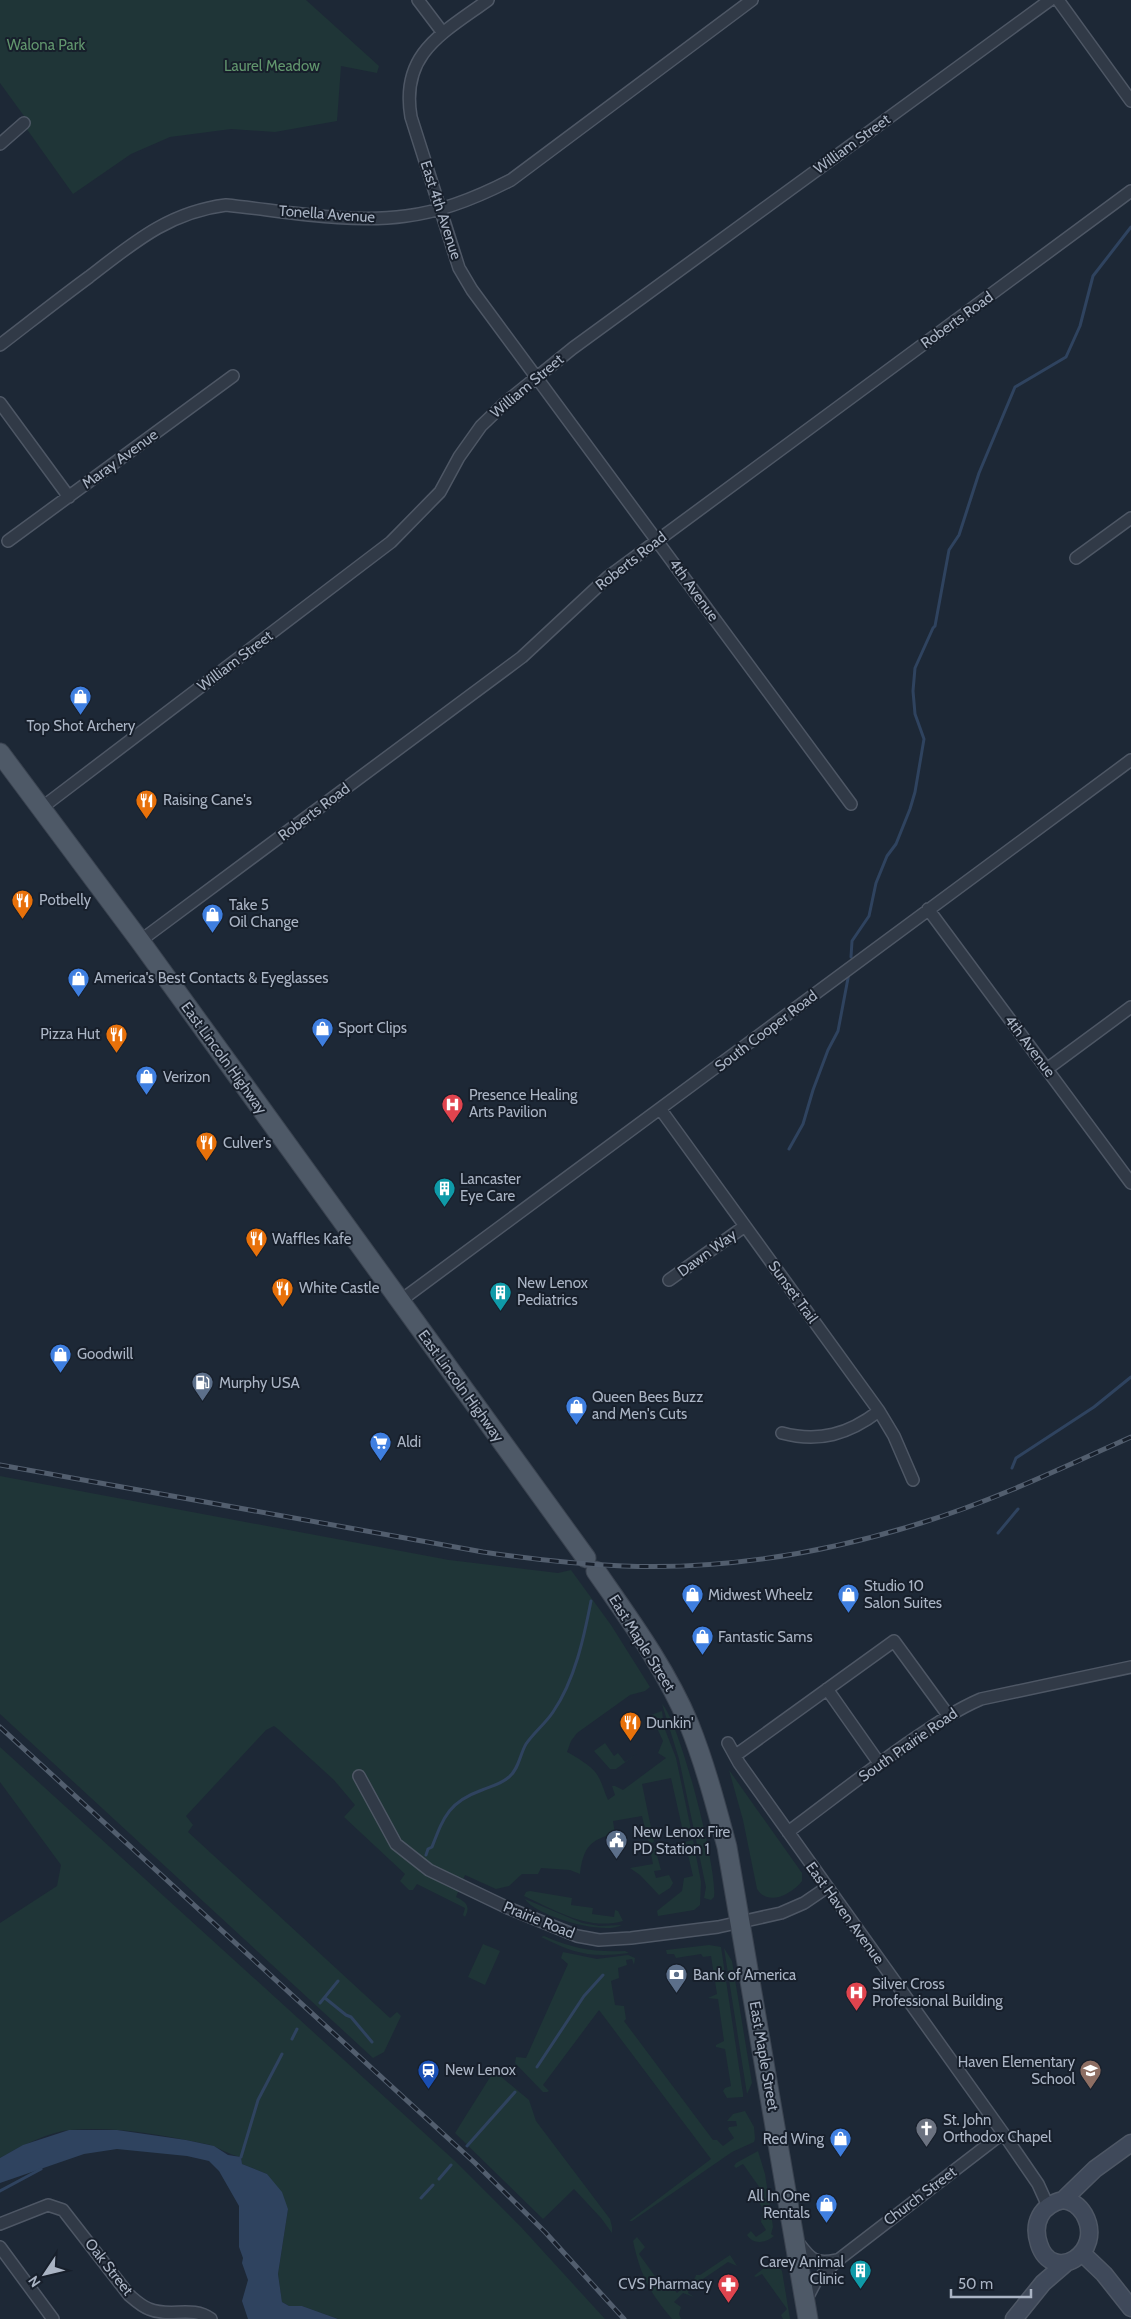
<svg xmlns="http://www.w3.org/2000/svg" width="1131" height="2319" viewBox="0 0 1131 2319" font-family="Cabin,sans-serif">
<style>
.green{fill:#1f3537}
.water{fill:#2f435f}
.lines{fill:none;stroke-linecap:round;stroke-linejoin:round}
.stream{stroke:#2f435f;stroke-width:3}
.street-casing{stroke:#4e5765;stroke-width:14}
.secondary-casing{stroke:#4e5765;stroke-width:19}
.primary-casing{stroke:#3a4350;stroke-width:21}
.street{stroke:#313a47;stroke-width:11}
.secondary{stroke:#3f495a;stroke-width:16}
.primary{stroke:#4e5967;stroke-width:19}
.rail-casing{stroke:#525e6e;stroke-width:5}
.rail{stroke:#171f2b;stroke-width:3;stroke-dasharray:9;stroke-linecap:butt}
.labels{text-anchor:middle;stroke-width:4;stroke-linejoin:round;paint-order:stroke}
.park-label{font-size:15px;fill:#61956d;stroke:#171f2b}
.street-label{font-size:15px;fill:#aab4c4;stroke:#171f2b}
.poi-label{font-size:15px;fill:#aab4c4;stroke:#171f2b;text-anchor:start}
</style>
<rect width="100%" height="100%" fill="#1d2836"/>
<path class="green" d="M0,0H306L379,66L377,73L341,66L337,121L275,132L231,129L170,137L131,154L73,194L26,128L24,116L0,83Z
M0,1476L449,1560L558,1573L571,1570L611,1625L650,1687L645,1691L630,1695L577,1733L571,1741L567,1752C575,1756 591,1766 596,1773C602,1781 604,1792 608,1800L615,1795L612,1786H615L623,1790L666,1758L658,1753L663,1741L651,1715L662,1711L664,1727L676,1758L692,1834L684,1836L671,1778L642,1784L654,1842L649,1844L642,1816L613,1821L615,1834C590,1839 583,1848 580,1874L570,1870L541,1868L538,1874H522L509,1886L496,1889L465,1875L456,1897C466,1902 471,1906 465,1917L463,1915L465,1908L417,1884L413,1890H409L400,1881L405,1874L344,1817L355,1805L334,1780L278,1729L274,1726L266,1730L186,1816L193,1825L188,1832L390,2018L397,2012L401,2016L384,2052L373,2058L0,1714Z
M662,1704C680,1722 718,1871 714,1897L711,1900L704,1898L706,1887L679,1759Z
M605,1743L614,1756L618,1753L625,1762L638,1753L616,1769H610L594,1751Z
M0,1747L455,2161L521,2227L605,2319H338L302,2306H289L282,2302L278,2274L288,2209L267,2174L242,2164L241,2157C228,2155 220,2147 206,2144C163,2135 115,2126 70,2130C48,2132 19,2147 0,2158V1923L57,1886L61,1865L0,1782Z
M729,1770L802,1873V1881C792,1894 768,1907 757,1889L743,1820Z
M693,1840L701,1882L700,1905L694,1910L658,1916L657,1911L682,1891L684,1878L693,1876L685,1842Z
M655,1848L661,1870L654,1871L656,1878L669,1875L673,1883L670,1888L659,1895L640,1875L630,1868L653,1864L650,1849Z
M530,1891L572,1898L571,1905L593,1908L592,1914L614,1917L615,1910L618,1911L623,1921C588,1931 555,1910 524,1896L526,1892Z
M525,1899L582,1923L599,1926L622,1925C603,1936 534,1915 525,1899Z
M544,1936C574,1949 593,1952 625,1951L629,1953C591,1958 575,1954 541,1937Z
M483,1944L500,1951L485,1985L468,1977Z
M709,1945L721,1947L743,2094V2097L727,2098L723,2091L725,2088L731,2086L725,2049L716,2047V2045L724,2041L718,1999L708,1998L717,1994L711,1956L703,1957L701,1954L676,1958L674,1954H667L666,1950Z
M724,1948L732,1961L752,2083L747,2094Z
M563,1952L597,1959L628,1955L635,1958L634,1965L632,1959L626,1960L627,1965L618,1968L619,1978L611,1981L615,2005L624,2006L626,2019L624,2021L713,2140H717L723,2146L734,2138L728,2129L729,2127L737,2126L736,2121H727L733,2114L745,2111L754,2127L755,2139L754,2142L732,2152L632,2221H629L711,2159L599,2010L543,2085L549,2091L547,2092H543L515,2063L516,2057L526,2058L568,1964L561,1958Z
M494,2071L529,2100L536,2121L610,2219L612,2227V2233L601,2218L574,2189L543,2219L455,2133Z
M758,2151L765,2174L773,2227L771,2234L774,2236C766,2243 753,2245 747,2235L751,2231L756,2237L766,2230L761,2222L763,2209L754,2194L760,2188L743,2164L736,2168L734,2166L736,2163Z
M637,2237L645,2247L639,2254L665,2290L671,2285L677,2293L695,2278L696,2275H700L730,2255L737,2266L728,2262L703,2279L701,2284L707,2288L697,2283L694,2289L690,2287L688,2293L694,2297L683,2293L674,2302L681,2307L679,2314L681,2319H672C649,2291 641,2277 633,2241Z
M778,2261L777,2265L782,2271L790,2319H783L781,2315L787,2309L762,2274L756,2277L754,2276L769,2264Z"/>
<path class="water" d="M69,2130H117L186,2140L214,2146L228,2155L241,2157L242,2164L267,2174L282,2192L288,2209L278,2274L282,2302L289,2306H302L338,2319H248L242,2301L248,2280L242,2263L243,2258L239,2247V2206L219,2171L209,2161L187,2156L117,2149L84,2154L0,2183V2158L23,2145Z"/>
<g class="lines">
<path class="stream" d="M851,957L852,941L869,916L876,883L887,856L896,844L910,809L915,792L924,739L915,714L913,691L915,668L933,628L935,626L949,550L959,535L979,473L1015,387L1066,357L1080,326L1093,276L1131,227
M789,1149L803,1124L813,1090L828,1050L838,1031L849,973
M1012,1468L1016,1458L1094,1407L1131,1377
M998,1533L1018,1509
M426,1855L428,1849L432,1847C444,1816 449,1802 482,1790C492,1786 501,1784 509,1777C519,1769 520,1754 526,1744C534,1732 546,1723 553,1712C575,1680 584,1637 591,1601
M325,1998L346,2015L351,2017L372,2042
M320,2003L338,1981
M292,2039L297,2029
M537,2067L584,1996L603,1975
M467,2146L515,2092
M241,2157L258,2100L282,2054
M439,2179L451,2165
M0,2191L41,2169
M421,2198L433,2185"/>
<defs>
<path id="street" d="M418,0L443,33
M488,0C443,33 400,53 411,117L459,268L472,290L851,804
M1058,0L1131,101
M0,144L24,123
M0,345C30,322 59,299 89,277C133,243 169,212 226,205C284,211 349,224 406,216C441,212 480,196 511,180L752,0
M0,403L69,497
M8,541L233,376
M1076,558L1131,518
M40,809L391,542L440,492L459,457L481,426L506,402L573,348L1050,0
M928,909L1131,1183
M140,941L522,657L608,577L1131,191
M1047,1069L1131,1007
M661,1110L879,1411L894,1436L913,1480
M669,1280L745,1226
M400,1301L1131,760
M782,1433C819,1443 849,1434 879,1411
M827,1689L879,1763
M728,1743L739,1763L1003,2133L1038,2184L1048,2206
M736,1755L894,1641L948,1715
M359,1776L396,1844L429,1870L508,1908L577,1936L599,1940L631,1938L718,1927L781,1913L804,1903L826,1888
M788,1832C827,1803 865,1773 905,1745C930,1728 953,1711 981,1699L1131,1667
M0,2224L48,2205L63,2210L129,2295C135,2300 141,2306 149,2309C170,2318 192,2305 211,2319
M797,2241C810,2258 814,2265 836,2260
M0,2247L53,2319
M806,2300L816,2281L838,2260L1003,2133"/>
<path id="secondary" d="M1063,2200C1073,2201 1079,2206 1084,2214C1106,2253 1052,2285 1039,2244C1032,2223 1041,2205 1063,2200Z
M1063,2200L1095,2169L1131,2143
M1082,2253L1104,2274L1131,2308
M1014,2319L1043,2283L1065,2264"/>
<path id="primary" d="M0,753L140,941L586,1558
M596,1571C630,1620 666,1669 689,1724C705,1764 716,1806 727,1847L808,2319"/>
</defs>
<use href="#street" class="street-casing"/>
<use href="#secondary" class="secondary-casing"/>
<use href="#primary" class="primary-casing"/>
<use href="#street" class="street"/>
<use href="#secondary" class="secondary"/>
<use href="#primary" class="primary"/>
<defs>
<path id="rail" d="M0,1465L483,1552C530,1559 576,1564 623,1566C723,1570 825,1553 921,1523C993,1501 1062,1468 1131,1437
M0,1727L475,2163L545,2232L624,2319"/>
</defs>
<use href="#rail" class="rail-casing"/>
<use href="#rail" class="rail"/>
</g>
<defs>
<symbol id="shop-pin" viewBox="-11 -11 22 30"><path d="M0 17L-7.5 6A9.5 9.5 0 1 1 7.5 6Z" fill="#3f7fe0" stroke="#171f2b"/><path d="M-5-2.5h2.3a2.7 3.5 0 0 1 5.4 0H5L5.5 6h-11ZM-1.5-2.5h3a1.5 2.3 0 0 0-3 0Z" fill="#fff"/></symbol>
<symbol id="restaurant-pin" viewBox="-11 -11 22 30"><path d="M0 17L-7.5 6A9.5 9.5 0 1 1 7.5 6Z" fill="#e8710a" stroke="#171f2b"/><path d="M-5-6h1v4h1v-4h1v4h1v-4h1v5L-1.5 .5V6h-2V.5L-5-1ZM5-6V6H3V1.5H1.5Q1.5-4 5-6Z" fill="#fff"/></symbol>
<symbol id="hospital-pin" viewBox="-11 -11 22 30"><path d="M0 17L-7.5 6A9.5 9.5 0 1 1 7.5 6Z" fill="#e0444e" stroke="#171f2b"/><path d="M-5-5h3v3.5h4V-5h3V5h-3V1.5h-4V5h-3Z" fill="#fff"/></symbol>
<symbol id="building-pin" viewBox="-11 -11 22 30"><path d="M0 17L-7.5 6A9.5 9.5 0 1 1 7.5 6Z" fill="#0f9aa8" stroke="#171f2b"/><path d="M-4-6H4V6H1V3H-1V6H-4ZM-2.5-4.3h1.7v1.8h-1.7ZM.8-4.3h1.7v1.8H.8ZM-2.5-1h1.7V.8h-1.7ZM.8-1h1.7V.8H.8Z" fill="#fff"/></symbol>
<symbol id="fuel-pin" viewBox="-11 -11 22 30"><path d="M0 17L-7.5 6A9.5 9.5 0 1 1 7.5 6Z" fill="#5c6f8a" stroke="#171f2b"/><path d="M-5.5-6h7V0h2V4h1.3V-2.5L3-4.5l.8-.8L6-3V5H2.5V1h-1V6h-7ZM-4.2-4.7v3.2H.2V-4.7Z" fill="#fff"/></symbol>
<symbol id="supermarket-pin" viewBox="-11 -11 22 30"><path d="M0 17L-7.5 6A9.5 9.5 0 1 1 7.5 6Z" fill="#3f7fe0" stroke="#171f2b"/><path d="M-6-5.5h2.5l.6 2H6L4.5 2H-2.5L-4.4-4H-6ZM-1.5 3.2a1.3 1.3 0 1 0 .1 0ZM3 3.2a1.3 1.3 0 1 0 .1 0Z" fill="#fff"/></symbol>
<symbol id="civic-pin" viewBox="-11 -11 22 30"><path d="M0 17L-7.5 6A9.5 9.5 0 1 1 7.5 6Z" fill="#5c6f8a" stroke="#171f2b"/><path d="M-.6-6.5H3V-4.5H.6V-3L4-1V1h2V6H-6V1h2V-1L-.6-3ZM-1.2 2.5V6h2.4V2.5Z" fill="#fff"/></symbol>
<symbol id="bank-pin" viewBox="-11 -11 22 30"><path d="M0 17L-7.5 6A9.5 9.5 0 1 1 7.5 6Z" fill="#5c6f8a" stroke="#171f2b"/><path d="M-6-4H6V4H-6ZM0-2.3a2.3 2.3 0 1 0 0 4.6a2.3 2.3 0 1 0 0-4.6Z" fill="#fff"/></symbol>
<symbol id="station-pin" viewBox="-11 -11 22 30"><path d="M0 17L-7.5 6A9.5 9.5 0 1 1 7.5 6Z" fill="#1a4fb4" stroke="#171f2b"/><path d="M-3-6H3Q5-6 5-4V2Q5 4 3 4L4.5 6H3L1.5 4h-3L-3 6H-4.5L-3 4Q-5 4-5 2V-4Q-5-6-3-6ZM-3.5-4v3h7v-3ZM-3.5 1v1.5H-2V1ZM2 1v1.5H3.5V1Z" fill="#fff"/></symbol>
<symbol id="school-pin" viewBox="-11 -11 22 30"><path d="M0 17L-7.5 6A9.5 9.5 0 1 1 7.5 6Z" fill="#8d6e63" stroke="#171f2b"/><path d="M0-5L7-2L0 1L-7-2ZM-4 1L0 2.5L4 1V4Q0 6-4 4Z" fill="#fff"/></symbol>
<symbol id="church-pin" viewBox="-11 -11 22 30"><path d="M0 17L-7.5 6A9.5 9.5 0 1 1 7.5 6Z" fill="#6b7280" stroke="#171f2b"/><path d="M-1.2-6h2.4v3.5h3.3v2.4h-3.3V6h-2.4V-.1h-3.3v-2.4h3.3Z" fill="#fff"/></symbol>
<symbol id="pharmacy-pin" viewBox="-11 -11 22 30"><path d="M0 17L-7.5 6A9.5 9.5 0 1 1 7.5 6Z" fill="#e0444e" stroke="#171f2b"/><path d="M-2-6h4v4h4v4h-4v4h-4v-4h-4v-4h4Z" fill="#fff"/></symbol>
</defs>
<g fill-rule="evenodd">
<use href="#shop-pin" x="68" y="684" width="25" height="34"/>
<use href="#restaurant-pin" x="134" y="788" width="25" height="34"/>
<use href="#restaurant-pin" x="10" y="888" width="25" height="34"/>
<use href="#shop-pin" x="200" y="902" width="25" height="34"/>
<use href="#shop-pin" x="66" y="966" width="25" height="34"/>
<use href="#shop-pin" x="310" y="1016" width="25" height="34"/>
<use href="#restaurant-pin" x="104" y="1022" width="25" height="34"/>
<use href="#shop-pin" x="134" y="1064" width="25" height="34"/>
<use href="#hospital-pin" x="440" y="1092" width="25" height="34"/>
<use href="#restaurant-pin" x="194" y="1130" width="25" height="34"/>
<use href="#building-pin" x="432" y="1176" width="25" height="34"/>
<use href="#restaurant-pin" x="244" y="1226" width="25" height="34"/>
<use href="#restaurant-pin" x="270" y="1276" width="25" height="34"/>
<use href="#building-pin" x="488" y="1280" width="25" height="34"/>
<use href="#shop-pin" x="48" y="1342" width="25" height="34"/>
<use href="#fuel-pin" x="190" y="1370" width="25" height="34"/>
<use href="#shop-pin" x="564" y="1394" width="25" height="34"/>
<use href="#supermarket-pin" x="368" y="1430" width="25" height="34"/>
<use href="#shop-pin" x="680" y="1582" width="25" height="34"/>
<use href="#shop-pin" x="836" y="1582" width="25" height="34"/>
<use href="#shop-pin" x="690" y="1624" width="25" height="34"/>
<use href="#restaurant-pin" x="618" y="1710" width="25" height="34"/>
<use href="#civic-pin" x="604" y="1828" width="25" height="34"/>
<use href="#bank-pin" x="664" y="1962" width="25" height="34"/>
<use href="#hospital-pin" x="844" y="1980" width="25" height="34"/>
<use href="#station-pin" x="416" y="2058" width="25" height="34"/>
<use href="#school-pin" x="1078" y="2058" width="25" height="34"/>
<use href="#church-pin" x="914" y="2116" width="25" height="34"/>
<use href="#shop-pin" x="828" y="2126" width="25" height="34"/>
<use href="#shop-pin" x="814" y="2192" width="25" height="34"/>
<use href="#building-pin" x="848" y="2258" width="25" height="34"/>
<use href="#pharmacy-pin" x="716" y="2272" width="25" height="34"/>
</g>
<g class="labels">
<g class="park-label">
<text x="46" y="50">Walona Park</text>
<text x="272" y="71">Laurel Meadow</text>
</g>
<g class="street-label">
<text transform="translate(852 144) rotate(-36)" y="5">William Street</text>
<text transform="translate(441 210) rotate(72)" y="5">East 4th Avenue</text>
<text transform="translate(327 214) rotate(4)" y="5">Tonella Avenue</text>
<text transform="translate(957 320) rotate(-36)" y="5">Roberts Road</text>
<text transform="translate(527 386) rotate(-40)" y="5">William Street</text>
<text transform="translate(120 459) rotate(-36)" y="5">Maray Avenue</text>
<text transform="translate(631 561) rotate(-38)" y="5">Roberts Road</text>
<text transform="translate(694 590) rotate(54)" y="5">4th Avenue</text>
<text transform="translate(235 661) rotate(-37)" y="5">William Street</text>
<text transform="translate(314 812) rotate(-37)" y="5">Roberts Road</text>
<text transform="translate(766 1031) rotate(-37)" y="5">South Cooper Road</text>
<text transform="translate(1030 1046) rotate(53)" y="5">4th Avenue</text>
<text transform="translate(224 1058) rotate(54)" y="5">East Lincoln Highway</text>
<text transform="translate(707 1253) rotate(-36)" y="5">Dawn Way</text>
<text transform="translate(793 1292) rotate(54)" y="5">Sunset Trail</text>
<text transform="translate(461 1386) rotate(54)" y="5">East Lincoln Highway</text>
<text transform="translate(642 1643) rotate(58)" y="5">East Maple Street</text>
<text transform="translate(908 1745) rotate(-35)" y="5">South Prairie Road</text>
<text transform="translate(845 1913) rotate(54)" y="5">East Haven Avenue</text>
<text transform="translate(539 1920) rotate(22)" y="5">Prairie Road</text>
<text transform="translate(764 2056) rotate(80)" y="5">East Maple Street</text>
<text transform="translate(920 2196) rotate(-37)" y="5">Church Street</text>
<text transform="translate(109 2267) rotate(52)" y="5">Oak Street</text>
</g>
<g class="poi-label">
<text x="81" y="731" text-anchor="middle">Top Shot Archery</text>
<text x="163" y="805">Raising Cane's</text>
<text x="39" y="905">Potbelly</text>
<text x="229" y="910">Take 5<tspan x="229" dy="17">Oil Change</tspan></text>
<text x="94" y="983">America's Best Contacts &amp; Eyeglasses</text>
<text x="338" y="1033">Sport Clips</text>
<text x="100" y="1039" text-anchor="end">Pizza Hut</text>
<text x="163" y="1082">Verizon</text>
<text x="469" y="1100">Presence Healing<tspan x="469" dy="17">Arts Pavilion</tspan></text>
<text x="223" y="1148">Culver's</text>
<text x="460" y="1184">Lancaster<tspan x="460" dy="17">Eye Care</tspan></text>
<text x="272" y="1244">Waffles Kafe</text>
<text x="517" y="1288">New Lenox<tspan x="517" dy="17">Pediatrics</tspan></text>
<text x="299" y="1293">White Castle</text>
<text x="77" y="1359">Goodwill</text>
<text x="219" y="1388">Murphy USA</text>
<text x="592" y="1402">Queen Bees Buzz<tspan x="592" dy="17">and Men's Cuts</tspan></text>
<text x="397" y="1447">Aldi</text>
<text x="864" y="1591">Studio 10<tspan x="864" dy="17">Salon Suites</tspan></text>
<text x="708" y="1600">Midwest Wheelz</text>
<text x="718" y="1642">Fantastic Sams</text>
<text x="646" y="1728">Dunkin'</text>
<text x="633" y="1837">New Lenox Fire<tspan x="633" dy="17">PD Station 1</tspan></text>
<text x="693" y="1980">Bank of America</text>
<text x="872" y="1989">Silver Cross<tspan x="872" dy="17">Professional Building</tspan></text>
<text x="1075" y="2067" text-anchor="end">Haven Elementary<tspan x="1075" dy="17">School</tspan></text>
<text x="445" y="2075">New Lenox</text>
<text x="943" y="2125">St. John<tspan x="943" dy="17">Orthodox Chapel</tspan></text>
<text x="824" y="2144" text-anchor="end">Red Wing</text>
<text x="810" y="2201" text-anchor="end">All In One<tspan x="810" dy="17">Rentals</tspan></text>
<text x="844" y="2267" text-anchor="end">Carey Animal<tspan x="844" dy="17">Clinic</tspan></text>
<text x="712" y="2289" text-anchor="end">CVS Pharmacy</text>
</g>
</g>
<g transform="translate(45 2274) rotate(235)" stroke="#171f2b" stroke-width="4" paint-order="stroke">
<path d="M0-4L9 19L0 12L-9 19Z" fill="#aab4c4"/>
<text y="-8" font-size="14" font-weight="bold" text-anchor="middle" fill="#aab4c4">N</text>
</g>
<path d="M951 2289v8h80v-8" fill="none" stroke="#aab4c4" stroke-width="2.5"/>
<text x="958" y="2289" font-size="15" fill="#aab4c4" stroke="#171f2b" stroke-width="4" paint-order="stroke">50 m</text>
</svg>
